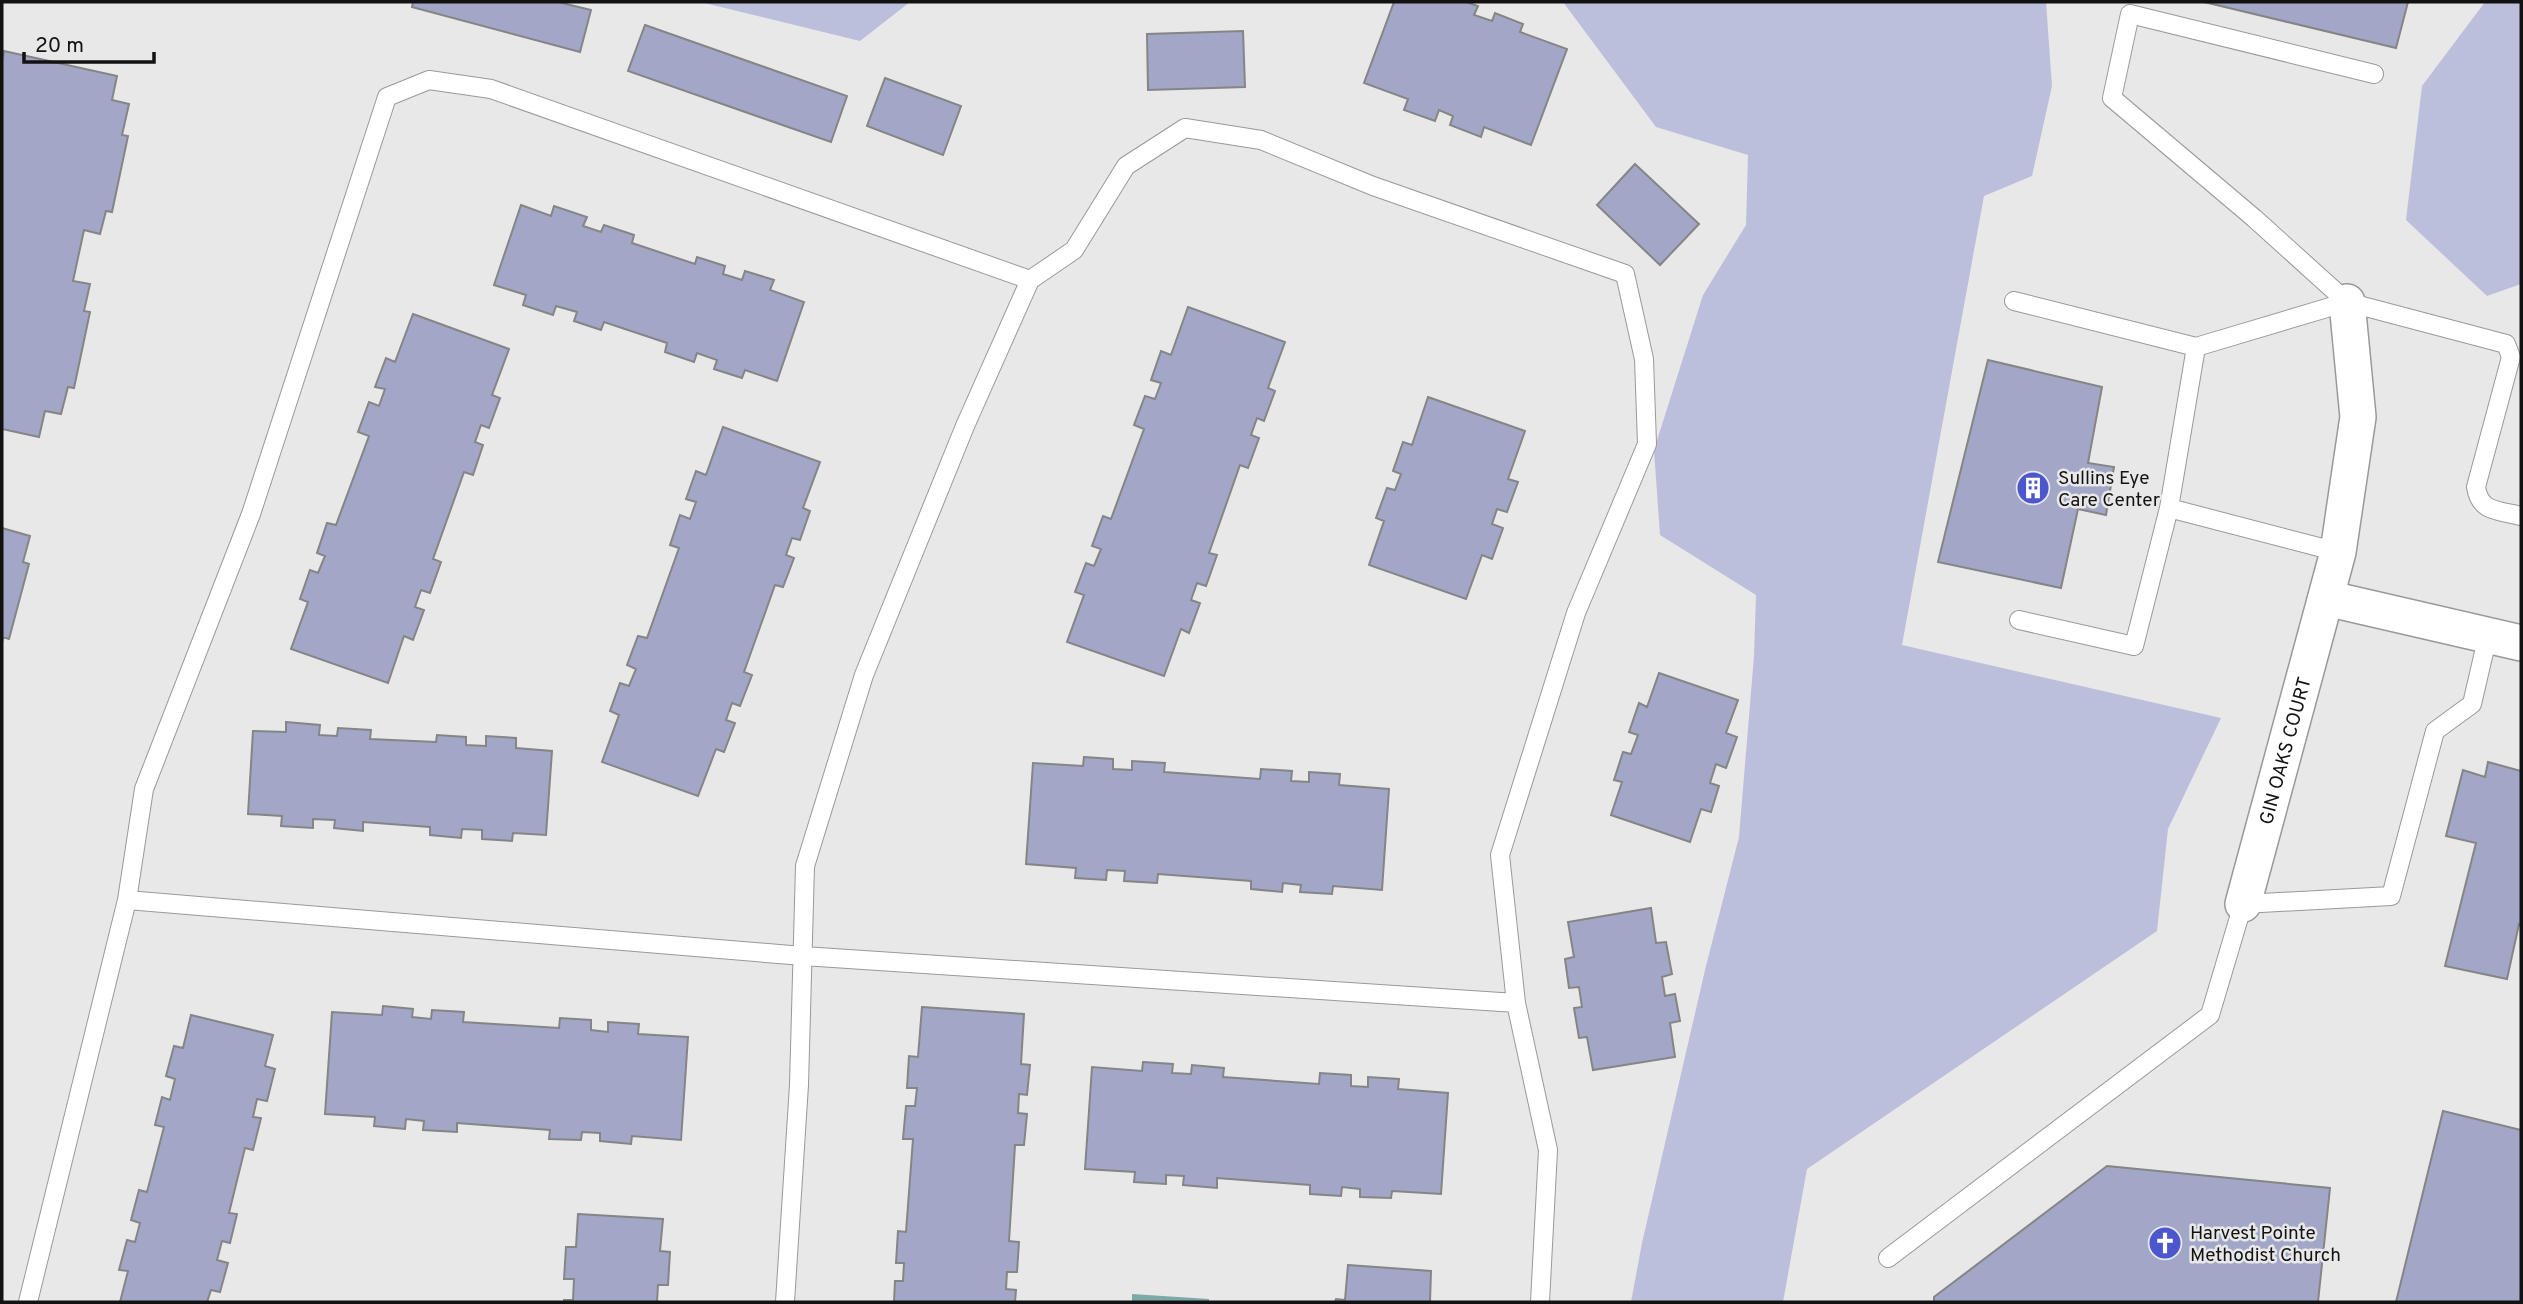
<svg xmlns="http://www.w3.org/2000/svg" width="2523" height="1304" viewBox="0 0 2523 1304" font-family="Overpass,sans-serif">
<style>
.green{fill:#bbbfdb}
.water{fill:#7da9a8}
.building{fill:#a2a7c7;stroke:#858586;stroke-width:2}
.lines{fill:none;stroke-linecap:round;stroke-linejoin:round}
.lane-casing{stroke:#99999a;stroke-width:20}
.street-casing{stroke:#99999a;stroke-width:38}
.lane{stroke:#fff;stroke-width:18}
.street{stroke:#fff;stroke-width:35}
.labels{text-anchor:middle;stroke-width:5;stroke-linejoin:round;paint-order:stroke}
.poi-label{font-size:19px;fill:#121212;stroke:#e8e8e9;text-anchor:start}
.street-label{font-size:19px;fill:#121212;stroke:#e8e8e9}
</style>
<rect width="100%" height="100%" fill="#e8e8e9"/>
<path class="green" d="M700,2H910L860,41Z
M1563,2H2046L2052,86L2032,176L1984,196L1902,645L2221,718L2168,829L2157,931L1807,1169L1783,1302H1631L1642,1243L1705,970L1739,837L1754,656L1756,595L1660,535L1654,450L1703,295L1746,225L1748,155L1656,127Z
M2485,2H2521V284L2487,296L2406,220L2422,86Z"/>
<path class="water" d="M1132,1294L1209,1299V1302H1132Z"/>
<path class="building" d="M413,2H558L591,10L580,52L412,7Z
M1394,2H1466L1478,6L1474,15L1492,21L1495,13L1523,24L1520,32L1567,49L1531,145L1484,127L1481,137L1450,125L1453,116L1439,110L1435,121L1404,110L1408,99L1364,83Z
M2204,2H2408L2396,48Z
M645,25L847,96L831,142L628,71Z
M1243,31L1245,87L1148,90L1147,34Z
M4,51L117,76L112,100L129,104L122,135L128,136L112,212L106,211L100,234L84,230L73,281L90,284L84,311L90,312L74,388L68,387L61,414L45,411L39,437L2,429V62Z
M885,78L961,106L943,155L867,126Z
M1635,164L1699,224L1660,265L1597,205Z
M521,205L551,216L554,206L587,217L583,226L601,232L604,225L634,235L632,243L695,264L697,257L725,266L723,274L742,280L745,271L774,280L770,290L804,302L777,381L745,370L742,378L714,369L717,360L697,353L694,362L665,352L667,343L604,322L601,330L574,321L577,312L556,306L553,315L523,305L526,295L494,285Z
M1188,307L1285,342L1268,388L1275,391L1264,421L1257,418L1251,435L1259,438L1248,468L1240,465L1209,553L1217,555L1206,586L1197,583L1191,600L1200,603L1189,633L1181,629L1164,676L1067,642L1084,595L1075,592L1086,563L1094,566L1101,549L1092,546L1103,516L1111,519L1144,429L1134,425L1145,396L1155,399L1161,383L1151,380L1161,351L1171,355Z
M413,314L509,349L492,395L500,398L489,428L481,425L475,442L483,445L473,475L464,472L433,559L441,562L430,593L421,590L415,607L424,610L413,640L404,636L388,683L291,649L308,602L300,599L310,570L318,573L325,556L317,553L327,523L336,525L369,436L358,432L369,402L379,406L385,389L375,387L386,358L395,362Z
M1988,360L2102,387L2088,463L2114,467L2106,515L2078,509L2061,588L1938,562Z
M1428,397L1525,431L1508,479L1518,482L1507,512L1497,509L1492,524L1503,528L1492,559L1482,555L1466,599L1369,565L1384,521L1376,518L1387,488L1395,490L1401,474L1393,471L1403,442L1412,445Z
M723,427L820,462L803,508L810,511L800,540L792,538L786,555L794,558L783,587L775,585L744,672L752,675L740,706L732,703L726,720L735,723L724,752L716,749L698,796L602,762L619,715L610,711L620,683L629,686L636,669L627,665L638,636L647,638L679,548L670,545L680,515L690,519L696,502L686,499L696,471L706,475Z
M2,528L30,536L23,562L29,564L9,639L3,637L2,643Z
M1659,673L1738,700L1726,733L1737,737L1726,768L1716,764L1710,783L1719,786L1711,812L1701,809L1690,842L1611,815L1622,782L1614,780L1623,752L1631,754L1638,735L1629,732L1639,703L1647,707Z
M286,722L320,725L319,735L337,736L338,728L371,730L370,739L436,742L437,735L466,737V745L486,746V736L516,738V748L552,751L546,835L513,833L512,841L482,839V830L462,829L461,838L430,835V827L363,822V831L334,828L335,820L313,819V828L281,826L282,816L248,814L253,731L286,732Z
M1084,757L1113,759V769L1132,770V761L1165,763L1164,772L1260,779L1261,769L1292,771L1291,781L1309,782V772L1340,774L1339,785L1389,789L1382,890L1333,886L1332,894L1300,892L1301,885L1283,883L1282,892L1251,889V881L1158,874L1157,883L1124,881L1125,871L1107,870L1106,880L1075,878L1076,868L1026,864L1033,763L1083,766Z
M2488,762L2521,771V925L2519,924L2507,979L2445,966L2476,843L2446,836L2463,770L2485,777Z
M1651,908L1656,943L1666,942L1672,974L1662,977L1665,996L1675,994L1680,1021L1670,1023L1675,1057L1593,1070L1587,1037L1579,1038L1574,1008L1582,1007L1579,987L1569,988L1565,959L1574,957L1568,922Z
M383,1006L413,1009L412,1017L431,1019L432,1010L464,1012L463,1022L559,1028L560,1018L591,1020V1030L608,1032V1022L639,1024L638,1034L688,1037L681,1140L632,1136L631,1144L600,1141V1133L582,1132L581,1140L549,1139L550,1130L457,1123V1132L423,1130L424,1121L406,1119L405,1129L374,1126L375,1117L325,1114L332,1012L382,1015Z
M922,1007L1024,1014L1021,1064L1030,1065L1027,1095L1019,1094L1018,1113L1027,1114L1024,1145H1015L1009,1241L1019,1242L1017,1272H1007L1006,1289L1016,1290L1015,1302H894L895,1281H903L904,1263H896L898,1231L906,1232L913,1139H903L906,1106H915L917,1088H907L909,1056L918,1057Z
M191,1015L273,1035L265,1066L275,1069L267,1101L257,1099L253,1117L261,1118L253,1150L245,1148L229,1213L237,1214L230,1243L222,1241L217,1260L228,1263L220,1292L211,1290L207,1302H120L128,1271L119,1270L127,1240L135,1242L140,1223L131,1220L139,1190L147,1192L164,1127L155,1125L162,1097L170,1100L175,1079L166,1076L174,1046L183,1048Z
M1143,1062L1173,1064L1172,1073L1191,1074L1192,1065L1224,1068L1223,1077L1319,1084L1320,1073L1351,1075V1086L1368,1087V1077L1399,1079L1398,1089L1448,1093L1441,1194L1392,1191L1391,1198L1360,1197V1189L1342,1187L1341,1196L1310,1194V1185L1217,1178V1188L1183,1185L1184,1176L1166,1175V1184L1134,1182L1135,1172L1085,1169L1092,1067L1142,1071Z
M2443,1111L2521,1130V1302H2396Z
M2107,1166L2330,1188L2318,1302H1934V1297Z
M578,1214L663,1219L660,1251L670,1252L668,1285H658L657,1302H564V1300H573L574,1279H564L566,1247H576Z
M1348,1265L1431,1271L1430,1302H1335L1336,1299L1345,1300Z"/>
<g class="lines">
<defs>
<path id="lane" d="M2374,74L2130,14L2112,98L2254,218L2347,302L2506,344L2511,357L2476,487C2480,513 2499,510 2521,516
M2014,301L2196,347
M2169,508L2196,347L2347,302
M2019,620L2134,646L2169,508L2338,552
M127,900L803,956L1516,1003
M1888,1258L2210,1015L2243,904L2391,896L2435,731L2472,704L2488,635
M28,1302L127,900L144,789L251,514L387,97L429,80L491,89L1030,280
M785,1302L799,1085L805,866L864,675L965,426L1030,280L1074,250L1126,166L1185,128L1261,140L1373,186L1625,274L1644,359L1647,444L1576,613L1500,855L1516,1003L1548,1150L1540,1302"/>
<g id="street">
<path d="M2326,598L2521,643"/>
<path id="s1" d="M2243,904L2338,552L2358,417L2347,302"/>
</g>
</defs>
<use href="#lane" class="lane-casing"/>
<use href="#street" class="street-casing"/>
<use href="#lane" class="lane"/>
<use href="#street" class="street"/>
</g>
<defs>
<symbol id="building-disc" viewBox="-11 -11 22 22"><circle r="9.5" fill="#4c57cd" stroke="#e8e8e9"/><path d="M-4-6H4V6H1V3H-1V6H-4ZM-2.5-4.3h1.7v1.8h-1.7ZM.8-4.3h1.7v1.8H.8ZM-2.5-1h1.7V.8h-1.7ZM.8-1h1.7V.8H.8Z" fill="#fff"/></symbol>
<symbol id="church-disc" viewBox="-11 -11 22 22"><circle r="9.5" fill="#4c57cd" stroke="#e8e8e9"/><path d="M-1.2-6h2.4v3.5h3.3v2.4h-3.3V6h-2.4V-.1h-3.3v-2.4h3.3Z" fill="#fff"/></symbol>
</defs>
<g fill-rule="evenodd">
<use href="#building-disc" x="2014" y="469" width="38" height="38"/>
<use href="#church-disc" x="2146" y="1224" width="38" height="38"/>
</g>
<g class="labels">
<g class="poi-label">
<text x="2058" y="484">Sullins Eye<tspan x="2058" dy="22">Care Center</tspan></text>
<text x="2190" y="1239">Harvest Pointe<tspan x="2190" dy="22">Methodist Church</tspan></text>
</g>
<g class="street-label">
<text dy="7" stroke="none"><textPath href="#s1" startOffset="159">GIN OAKS COURT</textPath></text>
</g>
</g>
<rect width="2523" height="1304" fill="none" stroke="#121212" stroke-width="7"/>
<path d="M24 52v10h130v-10" fill="none" stroke="#121212" stroke-width="3.5"/>
<text x="35" y="52" font-size="21" fill="#121212" stroke="#e8e8e9" stroke-width="5" paint-order="stroke">20 m</text>
</svg>
